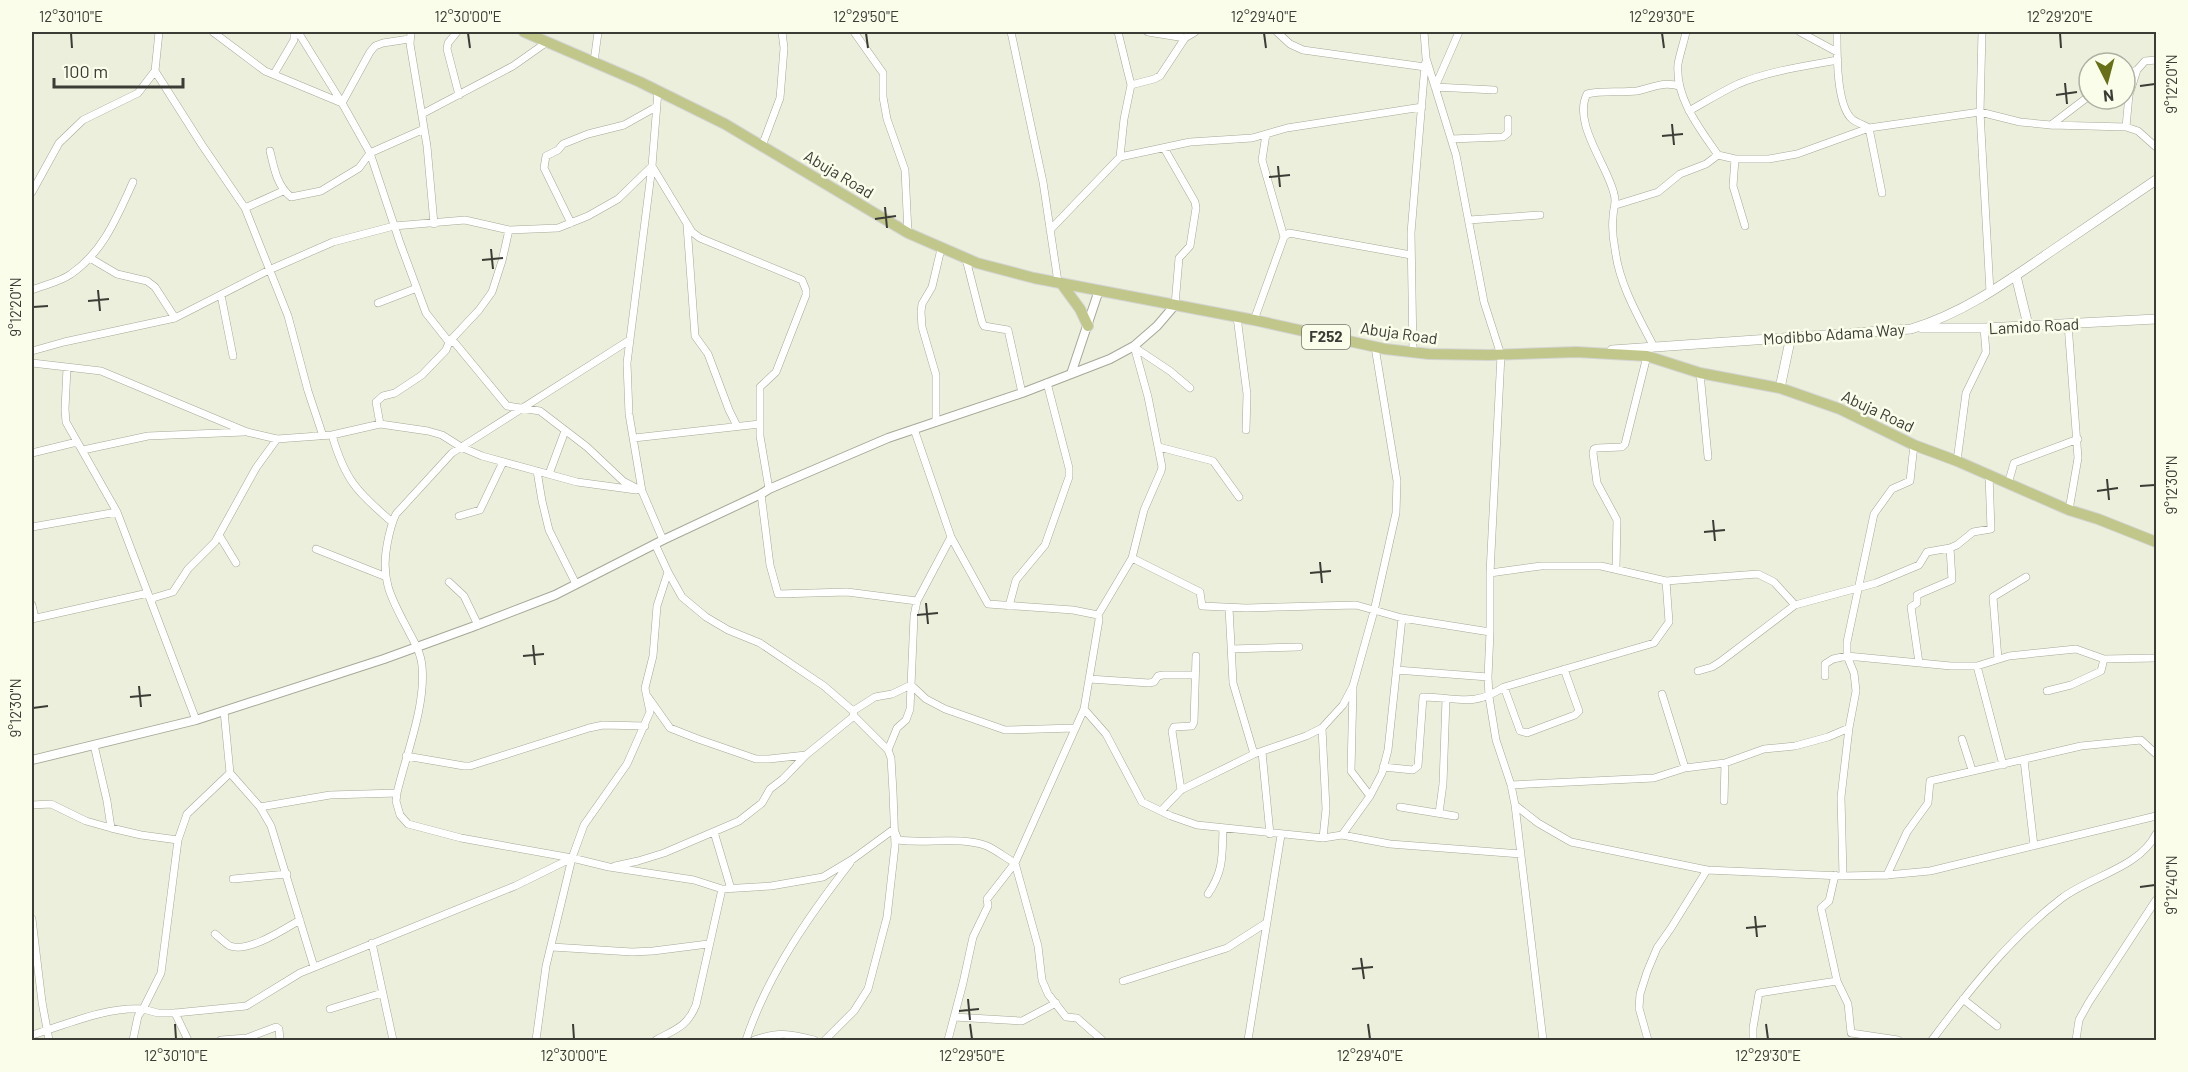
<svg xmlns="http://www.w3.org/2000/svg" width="2188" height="1072" viewBox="0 0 2188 1072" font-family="Barlow,sans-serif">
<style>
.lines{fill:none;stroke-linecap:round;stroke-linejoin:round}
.minor-casing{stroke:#a6a897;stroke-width:8}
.tertiary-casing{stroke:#a6a897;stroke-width:10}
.secondary-casing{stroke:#a6a897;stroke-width:10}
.primary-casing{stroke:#d4d4d3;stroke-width:12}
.minor{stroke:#fff;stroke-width:7}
.tertiary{stroke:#fff;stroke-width:8}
.secondary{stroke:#fff;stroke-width:9}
.primary{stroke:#c1c78b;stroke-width:10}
.ticks{fill:none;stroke:#3b3c35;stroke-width:2}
.labels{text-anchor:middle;stroke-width:5;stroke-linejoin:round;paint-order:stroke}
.shield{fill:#fafdea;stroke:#74766b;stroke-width:1.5}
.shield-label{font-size:15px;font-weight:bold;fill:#3b3c35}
.street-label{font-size:16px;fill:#3b3c35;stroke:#fafdea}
.neatline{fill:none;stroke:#3b3c35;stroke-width:2}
.ticks-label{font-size:15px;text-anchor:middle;fill:#3b3c35}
</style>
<rect width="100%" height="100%" fill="#ecefdc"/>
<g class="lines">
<defs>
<path id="minor" d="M213,32L265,71L342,103L370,153L400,243L426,313L449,342L455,343L507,406L540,411L587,447L623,481L642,491
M298,32L342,103
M411,32L410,44L427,146L434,224
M457,32L448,43L447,49L459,95
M854,32L883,73V97L887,119L905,170L908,233
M1011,32L1043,182L1058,282
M1118,32L1131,85L1124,119L1120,157
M1148,32L1185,38
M1277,32L1290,44L1303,50L1425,67
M1424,32L1426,58L1456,155L1484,302L1501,355L1490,573V632L1488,677L1489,697L1496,740L1511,785L1515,805L1538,823L1571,842L1707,870L1843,876L1887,875L1930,871L2156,816
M1459,32L1435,87L1494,90
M1686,32C1684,42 1680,53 1678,64C1675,98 1700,129 1718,155L1735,159H1769L1797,154L1869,128L1980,112L2020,122L2051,125L2126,127L2138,131L2156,147
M1800,32L1837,52
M1837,32C1837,52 1836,105 1852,119C1857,123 1864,125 1869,128L1882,193
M1982,32L1980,112L1990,292
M594,62L598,32
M155,71L202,145L245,208L288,316L308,391L323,436
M274,74L294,40V32
M2125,76L2137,70L2145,61L2156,60
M1131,85L1154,79L1160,76L1185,38L1195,32
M658,91L652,166L627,363L629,414L642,491L663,540
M342,103L370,52L375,46L383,43L409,39
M1689,111C1705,102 1721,92 1738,84C1769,71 1805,66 1838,60
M422,114L513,66L547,42
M2051,125L2089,96
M2126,127L2129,95L2137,70
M1266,134L1262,160L1284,237
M1451,139L1503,137L1508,133V119
M762,146L780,98L784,48L782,32
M1164,148L1195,202L1196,208L1190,246L1179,258L1175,305
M270,151C274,168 277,186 291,197L321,191L359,168L370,153L424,129
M1735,159L1733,186L1745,226
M32,192L59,143L83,120L138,93L155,71L159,32
M1616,205L1658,192L1680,174L1706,164L1718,155
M245,208L283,191
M1469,220L1540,215
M571,223L544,168L546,156L558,150L563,144L588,134L624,125L656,107
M687,225L695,336L708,354L729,410L737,426
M1050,230L1120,157L1190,142L1252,138L1287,128L1422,107
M90,258L117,274L147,281L155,287L175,318
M966,259L982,322L984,326L1008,330L1022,393
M32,290C44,285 60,282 71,274C103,252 117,217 133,182
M221,295L233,356
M378,303L417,288
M1237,317L1247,394L1246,430
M1254,320L1284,237L1289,233L1411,255
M2068,324L2078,458L2069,510
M628,341L452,453L396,514C391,524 389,534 387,545C380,582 393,601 409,632C415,643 421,654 422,666C426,706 406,754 397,793L396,801L400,815L408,824L461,838L572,858L609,867L694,880L722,889L771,886L823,877L853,859L894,829
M1134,347L1170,371L1190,388
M1654,347C1638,316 1619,284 1615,249C1613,239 1612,227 1613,217C1613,208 1617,203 1614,194C1608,166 1572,123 1587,94C1603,90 1620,93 1637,91C1652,88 1663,81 1679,86
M32,351L64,342L175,318L269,270L333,242L394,226L465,220L509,230L558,228L588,216L618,199L652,166L692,232L700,238L802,280L806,290V295L776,372L760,387V436L769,489
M1413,352L1411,233L1425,64
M32,363L101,371L247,432L277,439L332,435L380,424L428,431L442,435L461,447L482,456L577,482L636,490
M67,368L65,409L66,422L117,512L196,720
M1700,373L1708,457
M936,422V375L922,327L921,312L922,304L932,287L941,249
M380,424L376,402L383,396L395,393L422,375L446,350L449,342L479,310L492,292L502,261L509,230
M914,429L951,537L988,604L1073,610L1098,615
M332,435C345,480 357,492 392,522
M634,438L760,424
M1159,447L1213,461L1239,497
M83,450L148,436L244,432
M32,453L77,442
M1957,461L1966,393L1986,352L1984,328
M537,471L542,501L549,530L576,584
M549,474L565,431
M2008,484L2014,463L2078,439
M761,494L770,565L778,594L847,592L917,601
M459,516L480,510L503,462
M32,527L117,512
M219,535L236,563
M655,544L668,572L682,597L706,617L728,630L760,643L824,686L853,711L854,716L888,750
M316,549L384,576
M1132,558L1200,592L1202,606L1246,608L1356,605L1402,618L1490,632
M1616,569L1617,520L1597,483L1593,453L1594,449L1597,448L1622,447L1625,444L1647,356
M1490,573L1541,566H1601L1666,581L1758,574L1774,582L1795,605
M449,582L464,596L478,625
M152,601L153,598L173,592L188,569L215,542L256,468L277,439
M32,605L35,618
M1009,606L1016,580L1045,545L1069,477V468L1047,383
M1229,608L1233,683L1254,754
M32,619L148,593
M1231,649L1299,647
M1998,659L1993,597L2026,577
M1919,663L1911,607L1917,603V595L1952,580L1950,548L1957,545L1973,532L1991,529L1989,475
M1977,666L2003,765
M1396,670L1488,677
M1698,671L1712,667L1720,662L1795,605L1876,583L1919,565L1927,552L1950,548
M1825,676V664L1833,659L1847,656L1951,666H1977L2009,656L2076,649L2104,659L2156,658
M1089,679L1149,683L1154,682L1158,676L1163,675H1195
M1504,687L1520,731L1527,733L1575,715L1579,711L1564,669
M1353,688L1351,771L1370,796
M2047,691L2071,685L2101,671L2104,659
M1662,694L1685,768
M648,697L670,728L698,739L756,759H769L806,755
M1084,709L1106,734L1142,802L1171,816L1197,825L1323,838L1342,835L1390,844L1521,854
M224,711L230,773L260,807L271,826L314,967
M853,711L875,697L892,694L911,685L926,699L945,709L1005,730L1075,728
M1322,728L1326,809L1323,838
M1962,739L1972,770
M94,745L107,801L111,828
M1262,752L1270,834
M406,756L464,766H470L589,728L603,725L645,726
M2024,760L2034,846
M1383,767L1413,770L1418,766L1423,697C1457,697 1472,708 1504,687L1654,643L1669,622L1666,581
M1511,785L1654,778L1685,768L1725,763L1764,749L1795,746L1828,737L1849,728
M1181,790L1172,731L1174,727L1192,726L1194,722L1196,656
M1724,801L1725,763
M32,805L51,804L86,821L111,828L141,835L178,840
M1515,805L1543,1040
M260,807L330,795L397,793
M1400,807L1455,816
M1161,811L1181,790L1254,754L1306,736L1322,728L1343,705L1353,686L1374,611L1396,513L1397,481L1375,347
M1439,813L1443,784L1446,699
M714,832L731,889
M895,832L898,840C926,844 961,836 987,846C996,850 1006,858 1015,863L1038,946L1042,980L1048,994L1066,1017L1077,1018L1102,1040
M1342,835L1370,796L1382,773L1388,750L1402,618
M615,866L638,861L664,853L739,821L762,803L770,789L783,779L806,755L854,716
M1835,875L1829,901L1821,908L1837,981L1848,1004L1851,1033L1898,1040
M1887,875L1907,832L1928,803L1930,781L2081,746L2141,740L2156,754
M1843,876L1841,797L1849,728L1856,691L1854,673L1847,656V642L1874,514L1892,489L1910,481L1914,445
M233,879L287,874
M1208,894C1224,870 1222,856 1223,828
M32,919L42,1002L49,1040
M215,934C220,938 226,944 230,946C249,953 284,929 300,920
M372,943L393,1040
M552,947L632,952L653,951L708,944
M1123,981L1227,948L1266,923
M1963,999L1997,1026
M330,1009L382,993
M175,1013L188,1040
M954,1017L1022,1021L1056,1003
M32,1035C68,1024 105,1007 143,1009L161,973L178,840L187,814L230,773
M133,1040L138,1016L143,1009L158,1013H175L246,1006L300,973L515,886L572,858
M221,1040L247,1038L276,1027L279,1029L280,1040
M536,1040L546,966L572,858L584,825L627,764L650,712L645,688L653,656L657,606L668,572
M656,1040C676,1029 687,1027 696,1005L722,889
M746,1040C767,976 808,917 850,863
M754,1040C780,1032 788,1033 814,1040
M825,1040L854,1011L868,989L887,917L895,846L893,792L891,758L888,750L897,728L906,720L910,709L914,616L917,601L951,537
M948,1040L963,983L973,937L988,906L987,899L1015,863L1084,709L1099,620L1098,615L1132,558L1144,510L1161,471L1162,467L1148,397L1134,346
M1248,1040L1281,835
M1648,1040L1639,1008L1640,994L1647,972L1657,948L1671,928L1707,870
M1753,1040V1028L1759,993L1837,981
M1932,1040C1970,989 2011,937 2062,898C2091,876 2139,868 2156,834
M2076,1040L2079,1020L2089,1002L2156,900"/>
<path id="tertiary" d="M1071,374L1099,290
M32,760L196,720L384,659L472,627L555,595L663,540L761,494L769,489L888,438L1022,393L1110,359L1134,346L1157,326L1175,305"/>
<path id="secondary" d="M2016,276L2028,325
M1922,328H1984L2156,319
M1612,350L1911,329C1964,313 2008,281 2053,250C2087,227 2122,203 2156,180
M1780,388L1791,336"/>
<path id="primary" d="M524,32L640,82L725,124L908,233L977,263L1034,278L1254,320L1385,349L1429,354L1489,355L1576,352L1647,356L1700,373L1780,388L1840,409L1914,445L1957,461L2069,510L2098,519L2156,542
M1061,283L1080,309L1088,326"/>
</defs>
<use href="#minor" class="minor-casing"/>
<use href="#tertiary" class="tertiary-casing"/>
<use href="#secondary" class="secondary-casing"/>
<use href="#primary" class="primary-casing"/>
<use href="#minor" class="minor"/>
<use href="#tertiary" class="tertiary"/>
<use href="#secondary" class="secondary"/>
<use href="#primary" class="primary"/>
</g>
<path class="ticks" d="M71,33L72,48M468,33L470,48M866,33L868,48M1264,33L1266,48M1662,33L1664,48M2060,33L2061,48M2065,83L2067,104M2140,86L2155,84M2056,95L2077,92M1672,124L1674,145M1662,136L1683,134M1278,166L1280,187M1269,177L1290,175M885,207L887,228M875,219L896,216M491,249L493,269M482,260L503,258M98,290L100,311M88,301L109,299M33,307L48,306M2107,479L2109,500M2140,486L2155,485M2097,491L2118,488M1713,520L1715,541M1704,532L1725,530M1320,562L1322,583M1310,573L1331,571M926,603L928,624M917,615L938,613M533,645L535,665M523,656L544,654M139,686L141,707M130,697L151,695M33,708L48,706M2140,887L2155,885M1755,916L1757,937M1746,928L1766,926M1361,958L1364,979M1352,969L1373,967M968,999L970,1020M959,1011L979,1009M175,1024L176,1039M573,1024L574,1039M970,1024L972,1039M1368,1024L1370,1039M1766,1024L1768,1039"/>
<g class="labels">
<rect class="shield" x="1302" y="325" width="48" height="24" rx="4.5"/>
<g class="shield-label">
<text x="1326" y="342">F252</text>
</g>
<g class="street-label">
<text transform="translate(839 174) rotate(31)" y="6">Abuja Road</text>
<text transform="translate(2034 326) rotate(-3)" y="6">Lamido Road</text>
<text transform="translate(1399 333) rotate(8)" y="6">Abuja Road</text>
<text transform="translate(1834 334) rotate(-4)" y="6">Modibbo Adama Way</text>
<text transform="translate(1878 411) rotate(25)" y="6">Abuja Road</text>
</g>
</g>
<rect width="2188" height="1072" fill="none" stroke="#fafdea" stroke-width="66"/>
<g transform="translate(2107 81) rotate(174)"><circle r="28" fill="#fafdea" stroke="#aeb0a2" stroke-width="1.5"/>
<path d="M0-4.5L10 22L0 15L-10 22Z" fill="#687017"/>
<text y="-9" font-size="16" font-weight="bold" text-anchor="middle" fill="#3b3c35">N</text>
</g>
<path d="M54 78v9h129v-9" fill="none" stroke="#3b3c35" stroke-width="3"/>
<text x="63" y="78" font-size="18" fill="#3b3c35" stroke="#fafdea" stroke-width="4.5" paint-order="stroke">100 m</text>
<rect x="33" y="33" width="2122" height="1006" class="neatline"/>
<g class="ticks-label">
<text x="71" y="22">12°30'10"E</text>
<text x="468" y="22">12°30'00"E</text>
<text x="866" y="22">12°29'50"E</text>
<text x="1264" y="22">12°29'40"E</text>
<text x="1662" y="22">12°29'30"E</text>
<text x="2060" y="22">12°29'20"E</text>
<text transform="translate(2172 84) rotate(-90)" y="5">9°12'20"N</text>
<text transform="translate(16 307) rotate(-90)" y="5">9°12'20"N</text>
<text transform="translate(2172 485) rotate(-90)" y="5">9°12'30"N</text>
<text transform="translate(16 708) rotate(-90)" y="5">9°12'30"N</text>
<text transform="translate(2172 885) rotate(-90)" y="5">9°12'40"N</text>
<text x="176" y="1061">12°30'10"E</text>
<text x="574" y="1061">12°30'00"E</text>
<text x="972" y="1061">12°29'50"E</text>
<text x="1370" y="1061">12°29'40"E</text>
<text x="1768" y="1061">12°29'30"E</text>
</g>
</svg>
